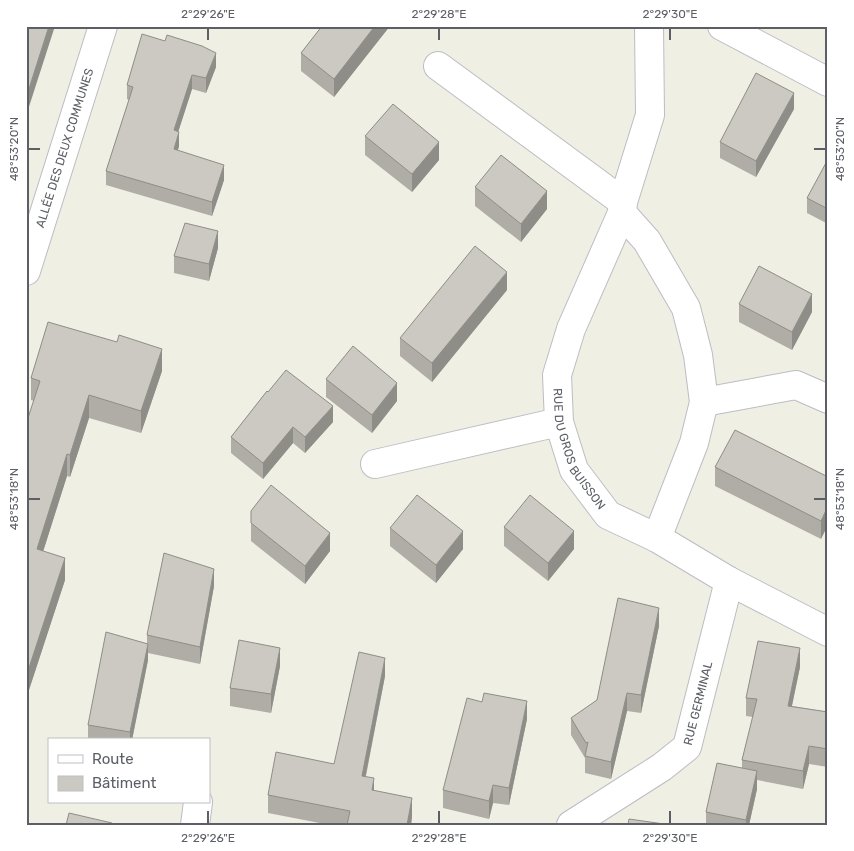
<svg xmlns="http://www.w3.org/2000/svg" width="854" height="851" viewBox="0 0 854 851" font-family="Rubik,sans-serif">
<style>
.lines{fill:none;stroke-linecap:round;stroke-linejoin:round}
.minor-casing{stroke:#bcbdc4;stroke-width:30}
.minor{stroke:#fff;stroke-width:28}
.wall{fill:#afada6}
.shaded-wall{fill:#8e8d87}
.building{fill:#cbc9c1;stroke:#8e8d87}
.ticks{fill:none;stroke:#5c5f66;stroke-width:2}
.labels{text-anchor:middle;stroke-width:4;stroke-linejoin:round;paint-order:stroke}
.street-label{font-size:12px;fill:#5c5f66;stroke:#fff}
.neatline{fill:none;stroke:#5c5f66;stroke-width:2}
.ticks-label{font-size:12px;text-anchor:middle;fill:#5c5f66}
</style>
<rect width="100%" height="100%" fill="#f0efe4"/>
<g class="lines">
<defs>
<g id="minor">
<path id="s1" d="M649,26L650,115L623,202L622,213L571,329L557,375L559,422L574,470L608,515L657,538L729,581L828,632"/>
<path d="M722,26L828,82"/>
<path d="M438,66L623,202"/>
<path d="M622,213L647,241L686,308L698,355L704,402L694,443L657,538"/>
<path id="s2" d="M26,271L103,26"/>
<path d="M704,402L796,385L828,399"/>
<path d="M375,464L559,422"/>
<path d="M195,825L198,802"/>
<path id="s3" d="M571,825L662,767L687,747L729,581"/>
</g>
</defs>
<use href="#minor" class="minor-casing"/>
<use href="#minor" class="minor"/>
</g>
<path class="wall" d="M322,26H390L334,97L301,71V53Z
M216,67L206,93L192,89L178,132L179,146L178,150L224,180L212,216L106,185V171L129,100L127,99V85Z
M794,109L756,177L720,158V142Z
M365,136L439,160L412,192L365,155Z
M828,161V224L807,213V198Z
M475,187L547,209L521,242L475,206Z
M218,248L209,281L174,273V256Z
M507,290L432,382L400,356V338Z
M739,304L812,312L792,350L739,322Z
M162,371L141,433L89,418L70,477L67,476L43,551L65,580L26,699V424L34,401L31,400V378Z
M326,379L397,401L372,433L326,397Z
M267,391L333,422L305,453L293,443L263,479L231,453V437Z
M715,467L828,477L821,539L715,486Z
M251,511L330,551L305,584L251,541Z
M504,527L574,549L548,581L504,546Z
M390,528L463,549L436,583L390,546Z
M214,586L200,664L148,653V660L132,740H88V725L147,643V635Z
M659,626L641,713L627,711L611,779L585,773V758L571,735V718L597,700Z
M280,666L271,713L230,706V688Z
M800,667L792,706L828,712V767L809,764L803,789L757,780V789L749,825H706V812L742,768V760L753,717L746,716V698Z
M385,676L366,776L374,790L412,816L411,825H330L268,813V795L334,764Z
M527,719L509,805L493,803L489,819L443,808V790Z"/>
<path class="shaded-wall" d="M49,26H55L26,116V98Z
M375,26H390L334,97V79Z
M216,53V67L206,93V78Z
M192,75V89L174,145V130Z
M794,93V109L756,177V161Z
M179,132V146L174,163V149Z
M439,142V160L412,192V174Z
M224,165V180L212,216V202Z
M547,191V209L521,242V224Z
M218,231V248L209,281V264Z
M507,272V290L432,382V363Z
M812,294V312L792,350V332Z
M162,349V371L141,433V411Z
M397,383V401L372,433V415Z
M89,395V418L70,477V455Z
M333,406V422L305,453V437Z
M293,427V443L263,479V463Z
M67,454V476L37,571V549Z
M828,506V525L821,539V521Z
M463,531V549L436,583V565Z
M574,531V549L548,581V563Z
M330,533V551L305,584V566Z
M65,558V580L26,699V677Z
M214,569V586L200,664V647Z
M659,608V626L641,713V695Z
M148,644V660L132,740H130V732Z
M280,648V666L271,713V694Z
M800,648V667L788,724V706Z
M385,658V676L362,794V776Z
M627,693V711L611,779V762Z
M527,701V719L509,805V788Z
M809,746V764L803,789V771Z
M757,771V789L749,825H746V820Z
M374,778V796L372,790Z
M493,785V803L489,819V801Z
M412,798V816L411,825H407Z"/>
<path class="building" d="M26,26H49L26,98Z
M322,26H375L334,79L301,53Z
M142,34L165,41L167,35L202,46L216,53L206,78L192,75L174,130L179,132L174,149L224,165L212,202L106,171L133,87L127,85Z
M756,73L794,93L756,161L720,142Z
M393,104L439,142L412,174L365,136Z
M501,155L547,191L521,224L475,187Z
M827,161H828V209L807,198Z
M185,223L218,231L209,264L174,256Z
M475,246L507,272L432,363L400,338Z
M759,266L812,294L792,332L739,304Z
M48,322L117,342L119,335L162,349L141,411L89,395L70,455L67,454L37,549L65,558L26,677V424L40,381L31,378Z
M353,346L397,383L372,415L326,379Z
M286,370L333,406L305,437L293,427L263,463L231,437L267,391L268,392Z
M735,430L828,477V506L821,521L715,467Z
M271,485L330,533L305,566L251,523V511Z
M417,495L463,531L436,565L390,528Z
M530,495L574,531L548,563L504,527Z
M164,553L214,569L200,647L147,635Z
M618,598L659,608L641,695L627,693L611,762L585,756L588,742L586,743L571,718L597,700Z
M106,632L148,644L130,732L88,725Z
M239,640L280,648L271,694L230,688Z
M758,641L800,648L788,706L828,712V749L809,746L803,771L742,760L757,699L746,698Z
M359,652L385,658L362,776L374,778L372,790L412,798L407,825H347L350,811L268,795L276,752L334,764Z
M484,693L527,701L509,788L493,785L489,801L443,790L467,698L482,702Z
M717,763L757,771L746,820L706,812Z
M69,813L112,823V825H66Z
M629,819L671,825H628Z"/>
<path class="ticks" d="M208,28V40M439,28V40M670,28V40M28,149H40M814,149H826M28,499H40M814,499H826M208,811V824M439,811V824M670,811V824"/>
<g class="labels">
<g class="street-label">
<text dy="4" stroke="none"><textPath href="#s2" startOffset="129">ALLÉE DES DEUX COMMUNES</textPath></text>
<text dy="4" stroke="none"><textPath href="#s1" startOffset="445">RUE DU GROS BUISSON</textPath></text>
<text dy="4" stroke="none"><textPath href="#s3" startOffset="185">RUE GERMINAL</textPath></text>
</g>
</g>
<rect width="854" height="851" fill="none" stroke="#ffffff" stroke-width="55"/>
<rect x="48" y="738" width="162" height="65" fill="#ffffff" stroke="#bebfc2"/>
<rect x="58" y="755" width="25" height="8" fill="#ffffff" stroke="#bebfc2"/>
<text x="92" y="764" font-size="15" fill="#5c5f66">Route</text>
<rect x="58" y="776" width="25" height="15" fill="#cbc9c1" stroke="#bebfc2"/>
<text x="92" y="788" font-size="15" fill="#5c5f66">Bâtiment</text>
<rect x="28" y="28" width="798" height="796" class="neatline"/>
<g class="ticks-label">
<text x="208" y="18">2°29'26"E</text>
<text x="439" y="18">2°29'28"E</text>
<text x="670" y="18">2°29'30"E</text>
<text transform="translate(14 149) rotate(-90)" y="4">48°53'20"N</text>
<text transform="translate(840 149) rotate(-90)" y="4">48°53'20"N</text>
<text transform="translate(14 499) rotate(-90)" y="4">48°53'18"N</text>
<text transform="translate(840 499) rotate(-90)" y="4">48°53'18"N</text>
<text x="208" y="842">2°29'26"E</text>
<text x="439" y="842">2°29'28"E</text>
<text x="670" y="842">2°29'30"E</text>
</g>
</svg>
